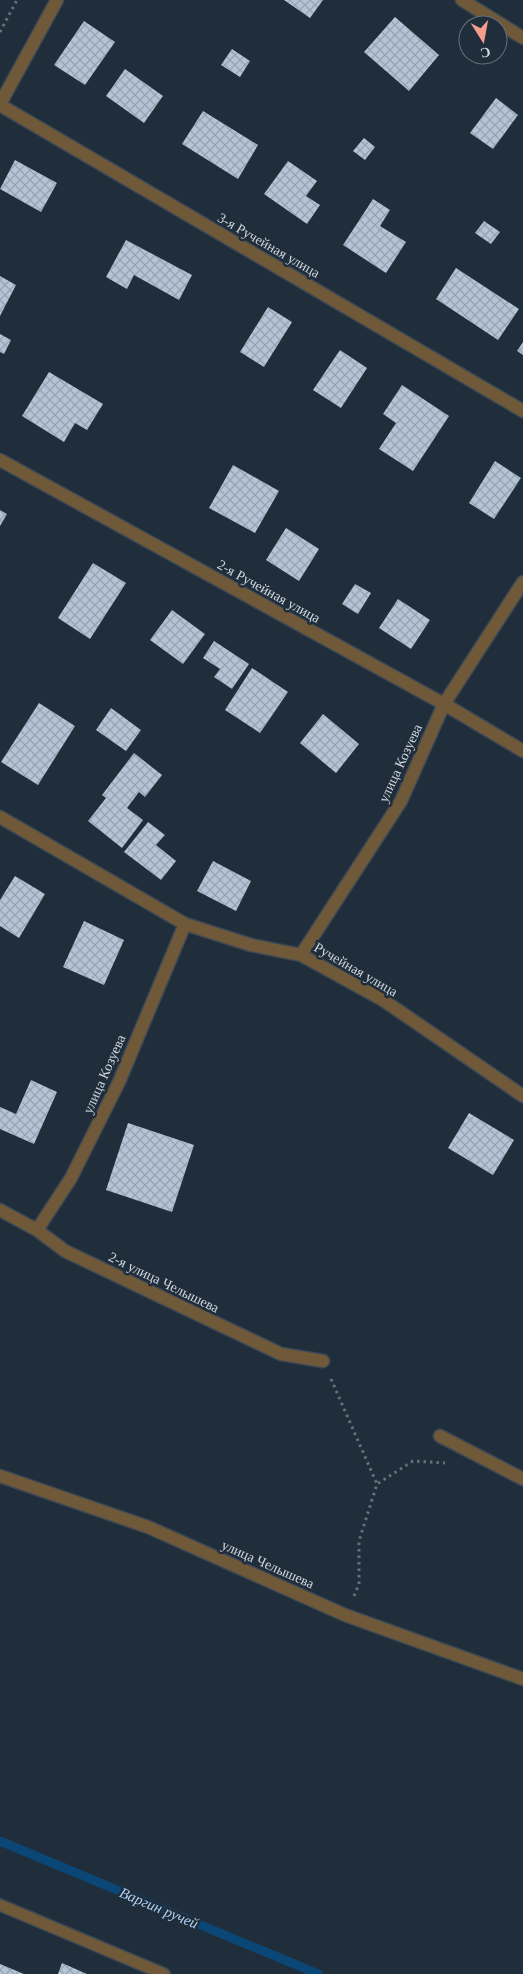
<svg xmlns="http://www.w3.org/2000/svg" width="523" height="1974" viewBox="0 0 523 1974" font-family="Georgia,serif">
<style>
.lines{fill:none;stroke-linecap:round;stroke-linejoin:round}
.stream{stroke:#0a4777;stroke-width:9}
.building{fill:url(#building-cross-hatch)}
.service-casing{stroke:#3c4855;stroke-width:14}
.minor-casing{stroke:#3c4855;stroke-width:15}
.tertiary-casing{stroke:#3c4855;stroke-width:15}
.path{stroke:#65717c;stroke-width:3;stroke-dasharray:2.5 4;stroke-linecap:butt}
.service{stroke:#6f5938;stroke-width:11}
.minor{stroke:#6f5938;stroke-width:12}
.tertiary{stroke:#6f5938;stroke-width:12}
.labels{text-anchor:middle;stroke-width:5;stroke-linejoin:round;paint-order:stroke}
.street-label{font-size:14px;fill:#ced7df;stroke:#202d3b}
.water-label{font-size:15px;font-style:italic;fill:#aed1f4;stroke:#202d3b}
</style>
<defs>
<pattern id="building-cross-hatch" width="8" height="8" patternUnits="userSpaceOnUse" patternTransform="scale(1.25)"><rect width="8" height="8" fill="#b4c4d6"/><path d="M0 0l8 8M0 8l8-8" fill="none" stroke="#96a3b1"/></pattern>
</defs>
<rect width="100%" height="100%" fill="#202d3b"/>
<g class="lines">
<path class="stream" d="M0,1841L318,1974"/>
</g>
<path class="building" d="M284,0H323L310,18Z
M395,17L439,55L409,91L364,52Z
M84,21L115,42L85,85L54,65Z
M232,49L250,61L240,77L221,65Z
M125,69L163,96L144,123L106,96Z
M496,98L518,115L493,149L470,133Z
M203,111L258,145L238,179L182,144Z
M364,138L375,147L365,160L353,151Z
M15,160L57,183L41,212L0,189Z
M288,161L317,181L306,196L320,205L307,224L264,194Z
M373,199L390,210L380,226L406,242L386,273L343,245Z
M484,221L500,232L491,244L475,233Z
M126,240L192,275L179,300L134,275L127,289L106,277Z
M456,268L519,309L498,340L436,299Z
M0,276L16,285L0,316Z
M268,307L292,322L264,367L240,352Z
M0,334L11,340L4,354L0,352Z
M523,342V355L517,351Z
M340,350L367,368L341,408L313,390Z
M49,372L103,404L87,430L75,423L64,442L22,416Z
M402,385L449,416L413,471L379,449L396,423L383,414Z
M495,461L521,478L494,519L469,503Z
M233,465L279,491L255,533L209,508Z
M0,510L7,514L0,526Z
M286,528L319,549L299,581L266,560Z
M93,563L126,583L90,639L58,618Z
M355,584L371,593L358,614L342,604Z
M398,599L430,620L411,649L379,628Z
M172,610L205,634L183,664L150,640Z
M214,641L249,664L232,689L214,677L220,669L203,658Z
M252,668L288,692L260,733L225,710Z
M39,703L75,726L38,785L1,762Z
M111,708L141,730L126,751L96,730Z
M323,714L359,744L336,773L300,743Z
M134,753L162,775L145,797L139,792L127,808L143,820L122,848L88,821L106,798L102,795Z
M148,822L165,835L156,845L176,861L161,880L124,852Z
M213,861L251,881L236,911L197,891Z
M15,876L45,894L19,938L0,926V900Z
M84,921L124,940L104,985L63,967Z
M31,1080L57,1092L34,1144L0,1129V1107L16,1114Z
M469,1113L514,1140L493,1175L448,1148Z
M128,1123L194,1145L172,1212L106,1190Z
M62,1963L87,1974H58Z
M0,1964L24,1974H0Z"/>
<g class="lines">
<defs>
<path id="service" d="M0,1905L164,1974"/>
<path id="minor" d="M462,0L523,38
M0,105L523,411
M0,460L444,704L523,751
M0,817L185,924L251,945L301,955L383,1000L523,1096
M301,955L401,801L444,704L523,582
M0,1210L37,1230L65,1251L281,1354L323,1361
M37,1230L71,1178L119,1082L185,924
M440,1436L523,1479
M0,1476L148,1527L345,1615L523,1679"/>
<path id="tertiary" d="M0,104L57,0"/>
</defs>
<use href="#service" class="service-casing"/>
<use href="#minor" class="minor-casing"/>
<use href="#tertiary" class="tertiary-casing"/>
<path class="path" d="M0,32L17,0
M331,1379L377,1484
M354,1596L359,1584V1541L377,1484L413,1461L445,1463"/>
<use href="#service" class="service"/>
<use href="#minor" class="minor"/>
<use href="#tertiary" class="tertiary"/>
</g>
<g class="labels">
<g class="street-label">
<text transform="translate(269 245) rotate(30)" y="5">3-я Ручейная улица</text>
<text transform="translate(269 591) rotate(29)" y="5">2-я Ручейная улица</text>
<text transform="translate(400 763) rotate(-65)" y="5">улица Козуева</text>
<text transform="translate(356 969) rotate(30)" y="5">Ручейная улица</text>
<text transform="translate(104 1074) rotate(-66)" y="5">улица Козуева</text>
<text transform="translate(164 1282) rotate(26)" y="5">2-я улица Челышева</text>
<text transform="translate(268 1564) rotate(24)" y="5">улица Челышева</text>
</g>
<g class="water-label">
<text transform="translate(159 1908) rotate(23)" y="5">Варгин ручей</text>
</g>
</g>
<g transform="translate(483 40) rotate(169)"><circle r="24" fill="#202d3b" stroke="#66717d"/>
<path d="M0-4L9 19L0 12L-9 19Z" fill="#f49d8c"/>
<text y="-8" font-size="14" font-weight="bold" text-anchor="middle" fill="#ced7df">С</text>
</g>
</svg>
